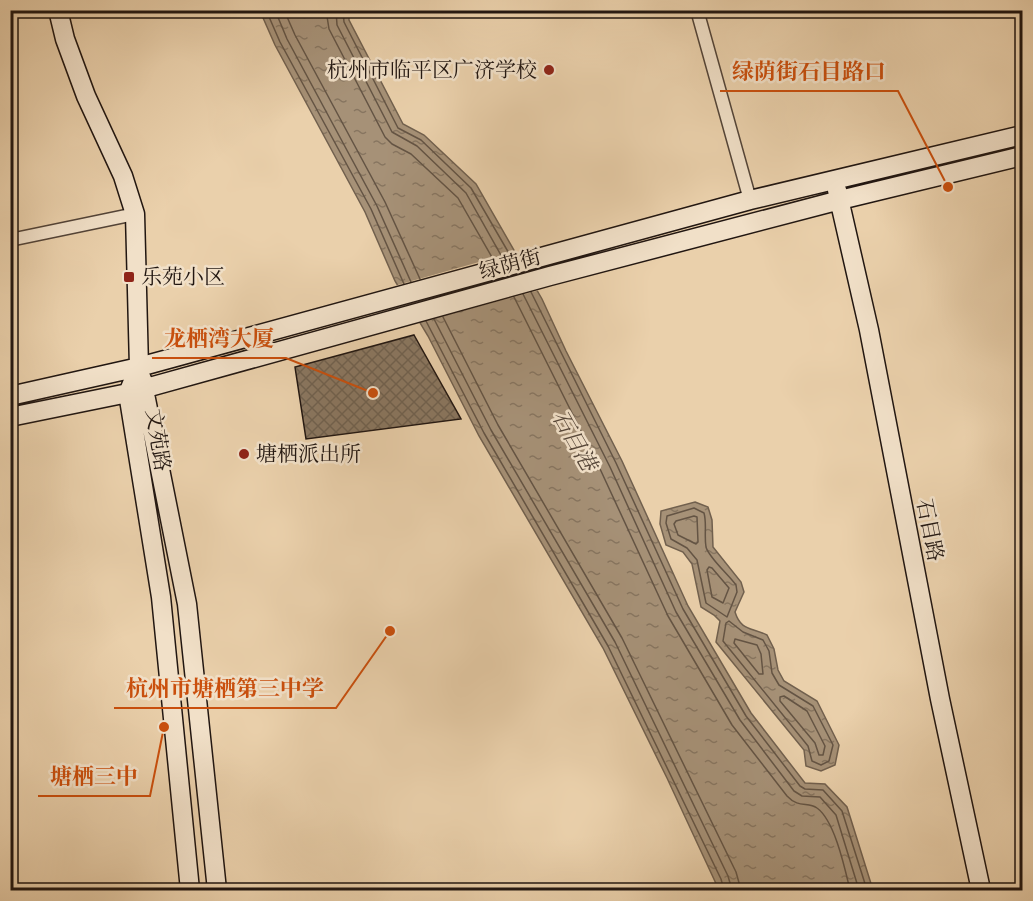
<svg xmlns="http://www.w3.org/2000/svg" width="1033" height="901" viewBox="0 0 1033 901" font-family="'IM FELL DW Pica','Noto Serif SC',serif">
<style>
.water{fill:url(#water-ripples);stroke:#71604e;stroke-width:1.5}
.pier{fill:#ead0ab}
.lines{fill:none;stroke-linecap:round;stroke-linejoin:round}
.shore{stroke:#645444;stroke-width:1.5}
.building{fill:url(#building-cross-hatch);stroke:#211611;stroke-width:1.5}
.street-casing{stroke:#534438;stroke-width:15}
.secondary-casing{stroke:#211611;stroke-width:21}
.street{stroke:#f1e0c8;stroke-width:12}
.secondary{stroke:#f1e0c8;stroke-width:18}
.poi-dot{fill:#8f2418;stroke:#f1e0c8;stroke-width:2}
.labels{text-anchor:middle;stroke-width:5;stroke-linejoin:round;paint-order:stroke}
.poi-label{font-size:21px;fill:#211611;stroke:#f1e0c8;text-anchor:start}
.street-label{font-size:21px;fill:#211611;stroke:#f1e0c8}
.water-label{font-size:22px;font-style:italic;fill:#56473a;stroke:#f1e0c8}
.leader{fill:none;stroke:#ca4f0d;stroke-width:2}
.callout-dot{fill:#ca4f0d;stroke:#f1e0c8;stroke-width:2}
.callout-label{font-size:22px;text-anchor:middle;font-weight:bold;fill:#ca4f0d;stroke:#f1e0c8;stroke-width:5;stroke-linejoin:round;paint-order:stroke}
</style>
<defs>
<pattern id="water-ripples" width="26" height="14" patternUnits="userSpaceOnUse" patternTransform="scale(1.5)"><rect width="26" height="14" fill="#a69177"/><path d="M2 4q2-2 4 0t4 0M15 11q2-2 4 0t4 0" fill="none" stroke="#877560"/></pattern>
<pattern id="building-cross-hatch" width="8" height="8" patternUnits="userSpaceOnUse" patternTransform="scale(1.5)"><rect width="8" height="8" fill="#8a7761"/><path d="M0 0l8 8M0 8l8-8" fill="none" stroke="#70614f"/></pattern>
</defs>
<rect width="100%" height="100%" fill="#ead0ab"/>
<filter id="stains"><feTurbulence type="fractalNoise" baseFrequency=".00333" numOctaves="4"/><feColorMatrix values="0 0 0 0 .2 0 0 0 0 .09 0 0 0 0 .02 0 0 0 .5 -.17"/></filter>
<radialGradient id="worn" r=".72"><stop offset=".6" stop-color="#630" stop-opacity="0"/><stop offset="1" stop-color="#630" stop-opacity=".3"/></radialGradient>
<path class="water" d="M260,11H349V20L403,124L424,135L476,184L542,299L566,351L622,461L688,606L751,713L805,783L825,784L847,807L873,890H719L667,778L603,648L479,436L428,336L395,281L365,212L275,45Z
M695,502L708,507L712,520L713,547L741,582L744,592L735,612C741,631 751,627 767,635L774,649L778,670L784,681L817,701L839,745L835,765L821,771L806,766L804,750L716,642L720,621L714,615L701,607L692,564L683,552L666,545L660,524L661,511Z"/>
<path class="pier" d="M518,251L540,290L417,323L394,286Z"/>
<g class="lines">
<path class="shore" d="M266,10L280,42L371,209L404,284
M275,10L287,39L377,206L411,282
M284,10L295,35L385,202L420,279
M326,10L329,29L385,137L392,144L411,154L458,198L493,259
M336,10L337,25L392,132L417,146L466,193L502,257
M343,10L344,22L398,128L421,140L471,188L510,255
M531,292L616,463L683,609L746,716L800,786L805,789L823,790L842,811L867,890
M523,294L610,467L676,612L740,720L794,791L802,796L820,797L836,815L859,890
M514,297L601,471L668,616L732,725L787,796C799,809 808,801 817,808C835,821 845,869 850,890
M443,317L498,425L622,638L736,872L741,890
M434,319L491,430L615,642L728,876L732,890
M426,321L484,433L608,646L721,879L724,890
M694,508L704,513C707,524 704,535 706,547C709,558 729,575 736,585L737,592L727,617L706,603L697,560L687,548L671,539L666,523L667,516Z
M694,516L697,517L698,542L696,544L678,535L674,524L676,521Z
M709,567L712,568L729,588L723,603L712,597L707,570Z
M729,621L743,632L763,640L769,651L772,673L779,685L813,706L833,745L829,761L821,765L812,761L808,746L723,641L726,623Z
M735,639L757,645L761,654L763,674H759L734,643Z
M780,697L784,696L807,711L825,746L823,755H819L815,743L780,701Z"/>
</g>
<path class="building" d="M414,335L461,419L306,439L295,367Z"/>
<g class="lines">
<defs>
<path id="street" d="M697,10L750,200
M10,240L135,214"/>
<path id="secondary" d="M58,10L65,39L86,96L123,176L135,214L139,367L128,393L161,597L190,890
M837,190L869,330L940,699L981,890
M142,379L187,604L217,890
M10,396L139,367L750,200L1022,135
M10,417L128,393L550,276L840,200L1022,156"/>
</defs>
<use href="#street" class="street-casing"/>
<use href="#secondary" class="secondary-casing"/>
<use href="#street" class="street"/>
<use href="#secondary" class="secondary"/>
</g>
<g class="poi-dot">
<circle cx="549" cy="70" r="6"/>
<rect x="123" y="271" width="12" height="12" rx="3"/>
<circle cx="244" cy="454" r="6"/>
</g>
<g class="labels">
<g class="poi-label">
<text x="537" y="77" text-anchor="end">杭州市临平区广济学校</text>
<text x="141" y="284">乐苑小区</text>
<text x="256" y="461">塘栖派出所</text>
</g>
<g class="street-label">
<text transform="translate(510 264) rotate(-15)" y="7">绿荫街</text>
<text transform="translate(158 440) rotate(81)" y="7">文苑路</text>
<text transform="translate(930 530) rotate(79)" y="7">石目路</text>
</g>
<g class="water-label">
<text transform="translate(575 440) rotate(60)" y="8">石目港</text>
</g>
</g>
<path class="leader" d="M948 187L898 91H720M373 393L286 358H152M390 631L336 708H114M164 727L150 796H38"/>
<g class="callout-dot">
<circle cx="948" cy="187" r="6"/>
<circle cx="373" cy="393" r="6"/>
<circle cx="390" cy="631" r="6"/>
<circle cx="164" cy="727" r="6"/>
</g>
<g class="callout-label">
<text x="809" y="79">绿荫街石目路口</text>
<text x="219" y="346">龙栖湾大厦</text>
<text x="225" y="696">杭州市塘栖第三中学</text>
<text x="94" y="784">塘栖三中</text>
</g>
<rect width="1033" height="901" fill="none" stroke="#ead0ab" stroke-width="36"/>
<rect x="12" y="12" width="1009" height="877" fill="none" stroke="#211611" stroke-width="3"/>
<rect x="18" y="18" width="997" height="865" fill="none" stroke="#211611" stroke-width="1.5"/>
<rect width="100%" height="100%" filter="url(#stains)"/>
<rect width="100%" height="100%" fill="url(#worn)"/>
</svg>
